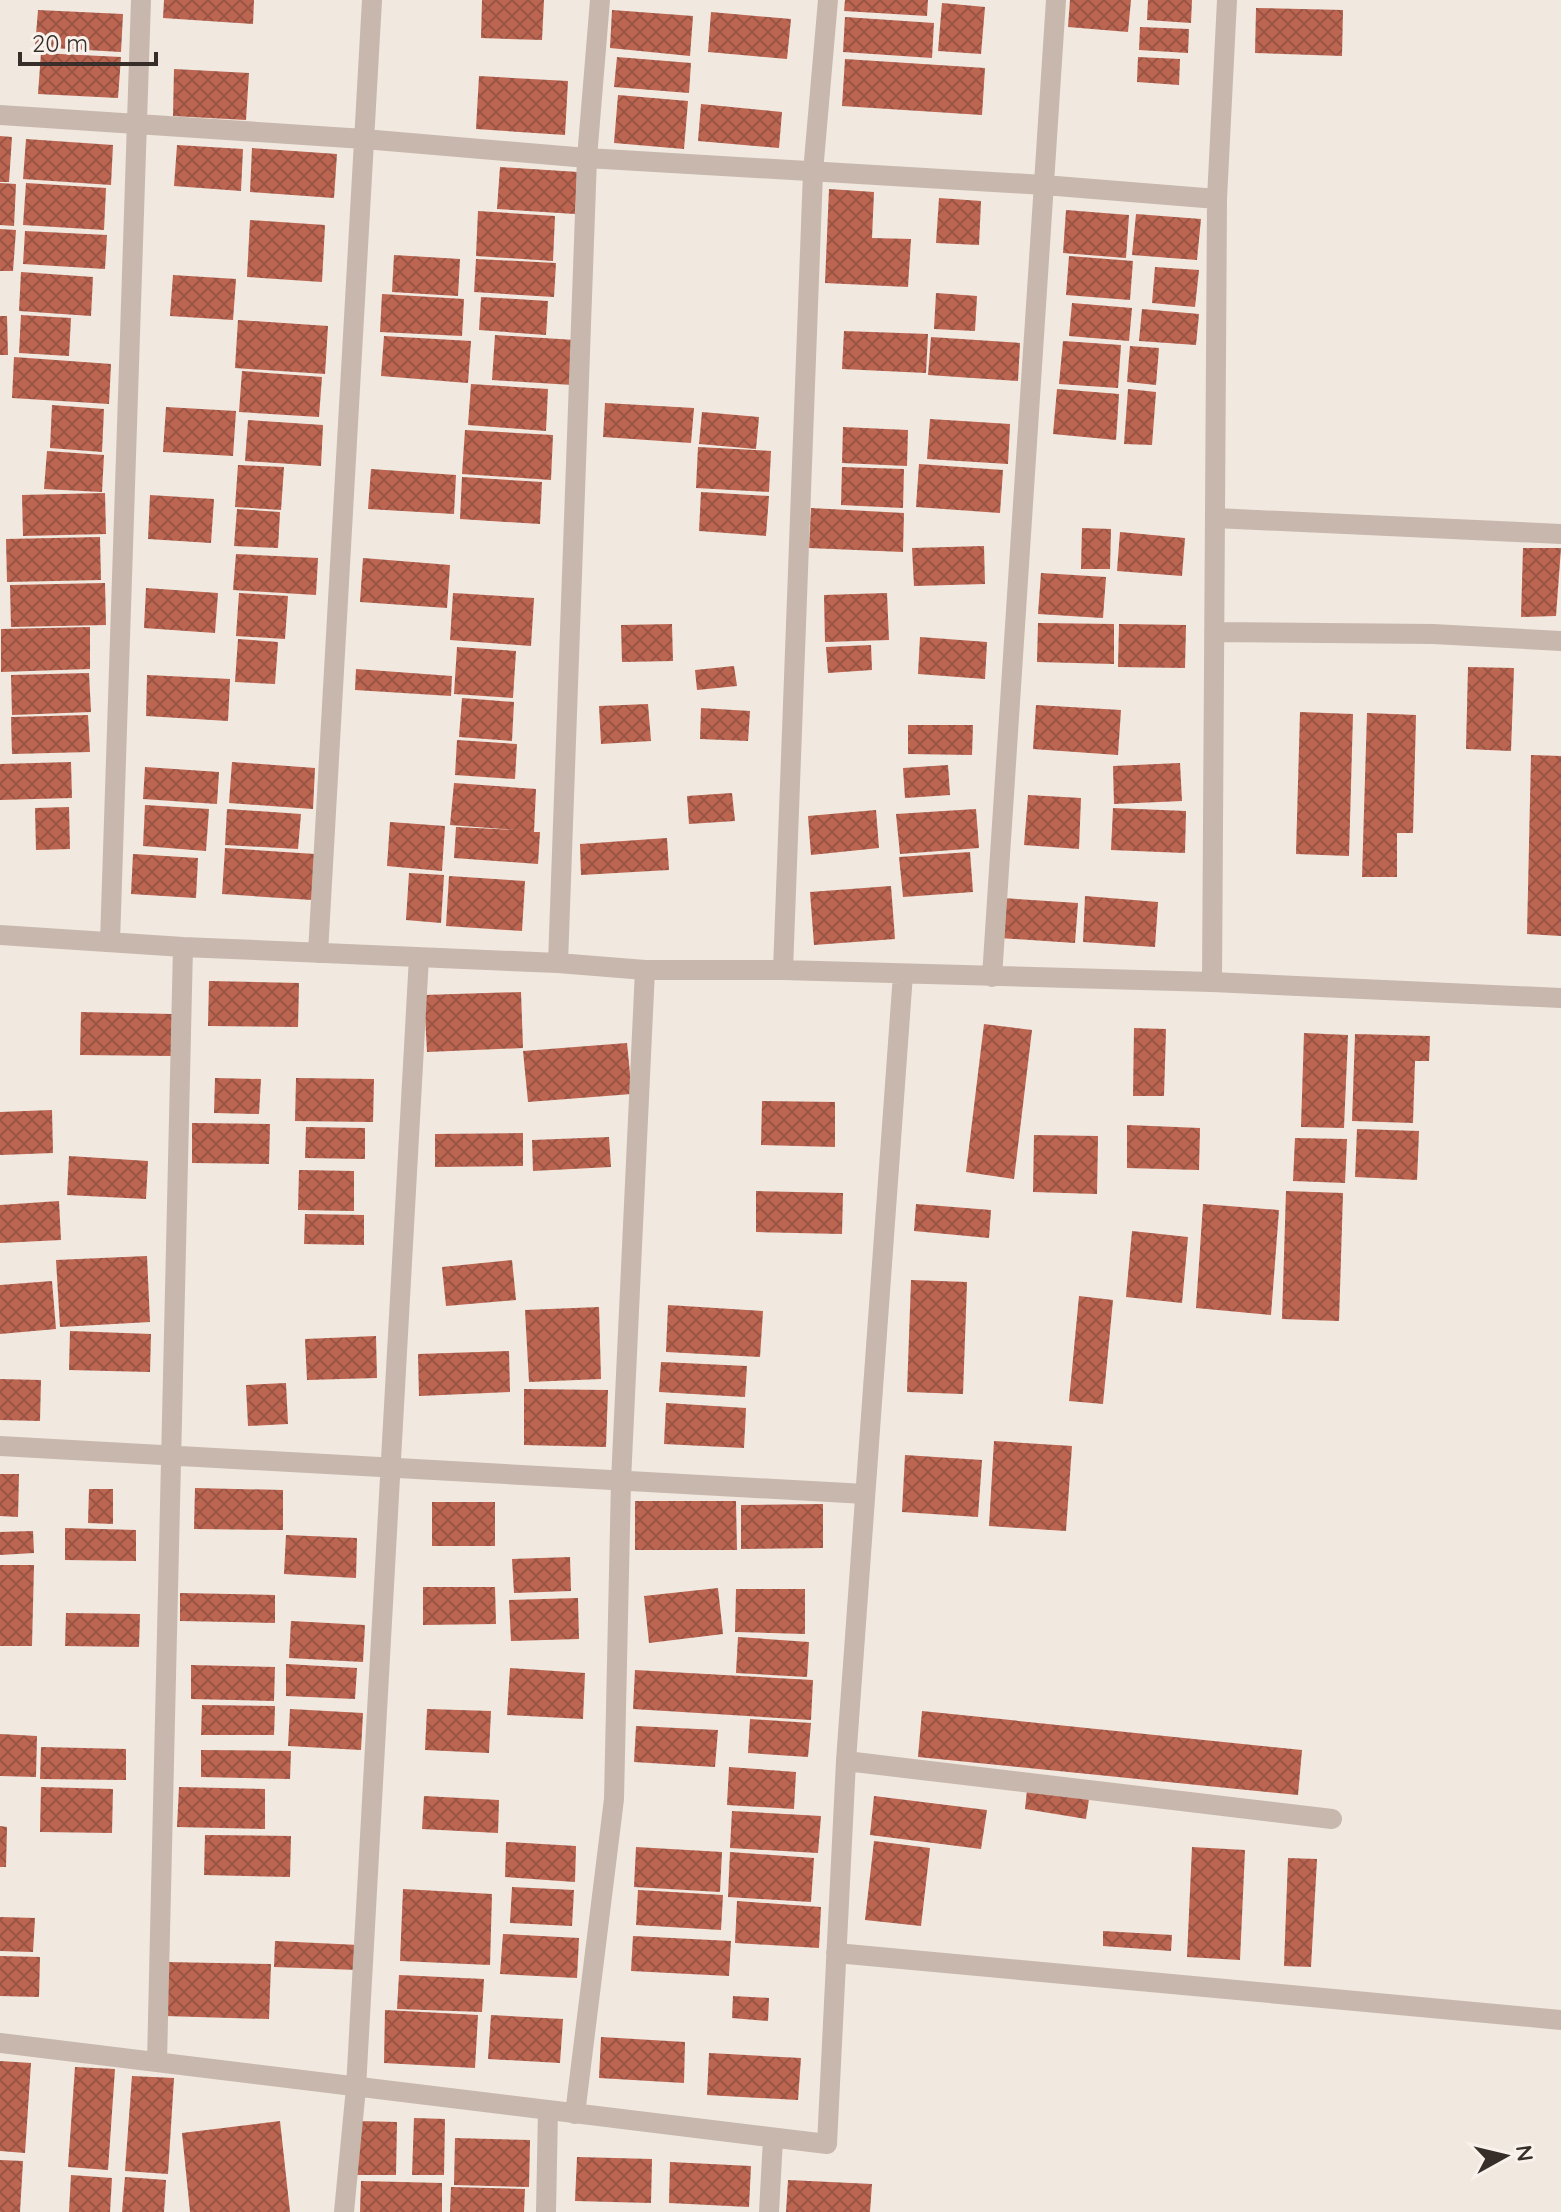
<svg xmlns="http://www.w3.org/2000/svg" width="1561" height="2212" viewBox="0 0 1561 2212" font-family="Quicksand,sans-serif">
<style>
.building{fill:url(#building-cross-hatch)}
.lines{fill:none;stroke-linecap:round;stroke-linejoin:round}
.minor{stroke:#c8b7ac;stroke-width:20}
</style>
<defs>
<pattern id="building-cross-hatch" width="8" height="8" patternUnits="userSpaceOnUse" patternTransform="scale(2)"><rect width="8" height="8" fill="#bc6652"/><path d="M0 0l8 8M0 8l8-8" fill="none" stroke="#9a5444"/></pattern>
</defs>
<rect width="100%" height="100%" fill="#f1e8df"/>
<path class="building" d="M164,0H254L253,24L163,18Z
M482,0H544L542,40L481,38Z
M845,0H928L927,16L844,11Z
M1070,0H1131L1128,32L1068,27Z
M1148,0H1192L1191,23L1147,20Z
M942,3L985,7L981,54L938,51Z
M1256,8L1343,10L1342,56L1255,53Z
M38,10L123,14L121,52L35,47Z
M612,10L693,16L690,56L610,48Z
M711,12L791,19L787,59L708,52Z
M845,17L934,23L932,58L843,52Z
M1140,27L1189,29L1188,53L1139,50Z
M41,53L121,57L118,98L38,94Z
M617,57L691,63L689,93L614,87Z
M1138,57L1180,59L1179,85L1137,82Z
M845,59L985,68L982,115L842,106Z
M174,69L249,73L246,120L173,116Z
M479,76L568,81L565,135L476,129Z
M618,95L688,101L684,149L614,143Z
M701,104L782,112L779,148L698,141Z
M0,136L12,137L9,182H0Z
M26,139L113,145L111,185L23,179Z
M177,145L243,149L241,191L174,186Z
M252,148L337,154L334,198L250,192Z
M500,167L578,172L575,214L497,209Z
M0,183L16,184L14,226L0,225Z
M26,183L106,188L104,230L23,225Z
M829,189L874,192L872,238L911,239L908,287L825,283Z
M939,198L981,201L979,245L936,243Z
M1066,210L1129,215L1126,258L1063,253Z
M478,211L555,216L553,261L476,256Z
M1136,214L1201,219L1197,260L1132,255Z
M250,220L325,225L322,282L247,277Z
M0,229L16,230L13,271H0Z
M25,231L107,235L105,269L23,264Z
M394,255L460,259L458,296L392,292Z
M1069,256L1133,261L1130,300L1066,295Z
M476,259L556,263L554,297L474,292Z
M1155,267L1199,270L1195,307L1152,303Z
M21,272L93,277L91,316L19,311Z
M173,275L236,279L233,320L170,316Z
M936,293L977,296L975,331L934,329Z
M382,294L464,299L462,336L380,332Z
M481,297L548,301L546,335L479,330Z
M1072,303L1132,308L1129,341L1069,336Z
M1142,309L1199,314L1196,345L1139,341Z
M21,315L71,318L69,356L19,353Z
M0,316H7L8,355H0Z
M238,320L328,326L325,374L235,368Z
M844,331L928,334L926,373L842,369Z
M495,335L575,340L572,385L492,380Z
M384,336L471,341L468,383L381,376Z
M931,337L1020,343L1018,381L928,375Z
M1063,341L1121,345L1118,388L1059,384Z
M1130,346L1159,348L1156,385L1127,382Z
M14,357L111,364L109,404L12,398Z
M242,371L322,377L319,417L239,412Z
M471,384L548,389L546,431L468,425Z
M1057,389L1119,394L1116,440L1053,434Z
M1128,389L1156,392L1152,445L1124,444Z
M605,403L694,408L691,443L603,437Z
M52,405L104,409L102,452L50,448Z
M166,407L236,411L233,456L163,452Z
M702,412L759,417L756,449L699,444Z
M930,419L1010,424L1008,464L927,459Z
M248,420L323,425L321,466L245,461Z
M843,427L908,430L907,466L842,463Z
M465,430L553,435L551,480L462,474Z
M698,447L771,451L769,492L696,488Z
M47,451L104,455L102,492L44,489Z
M919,464L1003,470L1000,513L916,507Z
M238,465L284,467L281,510L235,507Z
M842,467L904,469L903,508L841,505Z
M371,469L456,475L454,514L368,509Z
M462,477L542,482L540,524L460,519Z
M701,492L769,496L766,536L699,531Z
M105,493L106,534L23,536L22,495Z
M150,495L214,499L211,543L148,539Z
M811,508L904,513L903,552L809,548Z
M237,509L280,512L278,548L234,546Z
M1082,528L1111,529L1110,569H1081Z
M1120,532L1185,538L1182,576L1117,571Z
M100,537L101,580L7,582L6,539Z
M984,546L985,584L914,586L912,548Z
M1523,548H1561L1556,616L1521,617Z
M236,554L318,558L316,595L233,590Z
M363,558L450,565L447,608L360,602Z
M1041,573L1106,577L1103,618L1038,614Z
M105,583L106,625L11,627L10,585Z
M146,588L218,593L215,633L144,628Z
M239,593L288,596L285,639L236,636Z
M453,593L534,598L531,646L450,640Z
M887,593L889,640L825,642L824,595Z
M1038,623L1114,624V664L1037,662Z
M672,624L673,661L622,662L621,625Z
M1119,624L1186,625L1185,668L1118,667Z
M90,627V669L1,672V629Z
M920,637L987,642L985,679L918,674Z
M238,639L278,642L275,684L235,682Z
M871,645L872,670L828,673L826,647Z
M457,647L516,651L513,698L454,694Z
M734,666L737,686L697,690L695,670Z
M1468,667L1514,668L1511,751L1466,749Z
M356,669L452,676L451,696L355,690Z
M89,673L91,712L12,715L11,675Z
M147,675L230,679L228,721L146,716Z
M462,698L514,702L512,741L459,737Z
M648,704L651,741L601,744L599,706Z
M1036,705L1121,710L1118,755L1033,749Z
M701,708L750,711L748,741L700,739Z
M1300,712L1353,714L1349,856L1296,854Z
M1367,713L1416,715L1413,833H1397V877H1362Z
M88,715L90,752L12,754L11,717Z
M908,725H973L972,755L908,754Z
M457,740L517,744L515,779L455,775Z
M1531,755L1561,756V936L1527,934Z
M71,762L72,798L0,800V764Z
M232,762L315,768L313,809L229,803Z
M1180,763L1182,801L1114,804L1113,766Z
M948,765L950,795L905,798L903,768Z
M145,767L219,772L217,804L143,799Z
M454,783L536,789L534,832H540L538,864L454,858L456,827L517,830L450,825Z
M732,793L735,821L689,824L687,796Z
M1028,795L1081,798L1079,849L1024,845Z
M145,805L209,809L206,851L143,846Z
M69,807L70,849L36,850L35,808Z
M1113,808L1186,811L1185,853L1111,850Z
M227,809L301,814L298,849L225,845Z
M976,809L979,848L900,854L896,814Z
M876,810L879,848L811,855L808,816Z
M390,822L445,826L442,871L387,866Z
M667,838L669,870L581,875L580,844Z
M225,848L315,854L312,900L222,894Z
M970,852L973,892L903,897L899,857Z
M133,854L198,858L196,898L131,894Z
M409,873L444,875L441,923L406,920Z
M449,876L525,881L522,931L446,926Z
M891,886L895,939L814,945L810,892Z
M1085,896L1158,902L1155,947L1083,942Z
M1002,898L1078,903L1075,943L999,938Z
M209,981L299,983L298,1027L208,1026Z
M521,992L523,1048L427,1052L424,995Z
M81,1012L172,1014L171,1056L80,1055Z
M984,1024L1032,1030L1014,1179L966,1172Z
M1134,1028L1166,1029L1164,1096H1133Z
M1304,1033L1348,1035L1344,1128L1301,1127Z
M1355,1034L1430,1036L1429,1061H1415L1413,1123L1352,1121Z
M627,1043L632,1094L528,1102L523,1051Z
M215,1078L261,1079L259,1114L214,1113Z
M296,1078L374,1079L373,1122L295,1121Z
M762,1101L835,1102V1147L761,1145Z
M52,1110L53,1153L0,1155V1112Z
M192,1123L270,1124L269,1164L192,1163Z
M1127,1125L1200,1128L1199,1170L1127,1168Z
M306,1127L365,1128V1159L305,1158Z
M1357,1129L1419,1131L1417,1180L1355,1177Z
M523,1133V1166L435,1167V1134Z
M1034,1135L1098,1136L1097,1194L1033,1192Z
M609,1137L611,1167L533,1171L532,1140Z
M1295,1138L1347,1139L1345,1183L1293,1181Z
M69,1156L148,1161L146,1199L67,1195Z
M299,1170L354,1171V1211L298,1210Z
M756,1191L843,1193L842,1234L756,1232Z
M1286,1191L1343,1193L1339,1321L1282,1319Z
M59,1201L61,1240L0,1243V1205Z
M916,1204L991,1210L989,1238L914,1231Z
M1203,1204L1279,1210L1271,1315L1196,1308Z
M305,1214L364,1215V1245L304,1244Z
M1132,1231L1188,1237L1182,1303L1126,1297Z
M147,1256L150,1322L60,1327L56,1260Z
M512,1260L516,1300L446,1306L442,1267Z
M911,1280L967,1282L963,1394L907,1392Z
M52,1281L56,1329L0,1334V1285Z
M1079,1296L1113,1300L1103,1404L1069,1401Z
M668,1305L763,1311L760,1357L666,1352Z
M599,1307L601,1379L529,1382L525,1310Z
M70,1331L151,1334L150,1372L69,1370Z
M376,1336L377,1378L307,1380L305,1339Z
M509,1351L510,1392L419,1396L418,1354Z
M661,1362L747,1366L745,1397L659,1392Z
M0,1379L41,1380L40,1421L0,1420Z
M286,1383L288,1424L248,1426L246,1385Z
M524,1389L608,1390L606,1447L524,1445Z
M666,1403L746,1408L744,1448L664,1444Z
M994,1441L1072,1446L1066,1531L989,1526Z
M905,1455L982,1460L978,1517L902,1512Z
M0,1474H19L18,1517L0,1516Z
M195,1488L283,1490V1530L194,1529Z
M89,1489H113V1524L88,1523Z
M635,1501H736L737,1550H635Z
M432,1502H495V1546H432Z
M823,1504V1548L741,1549V1505Z
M65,1528L136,1530V1561L65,1560Z
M33,1531L34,1553L0,1555V1532Z
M286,1535L357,1538L356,1578L284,1574Z
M570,1557L571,1591L514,1593L512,1559Z
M0,1565H34L32,1646H0Z
M423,1587H495L496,1624L423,1625Z
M718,1588L723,1634L649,1643L644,1596Z
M736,1589H805V1634L735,1632Z
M180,1593L275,1595V1623L180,1621Z
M578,1598L579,1639L511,1641L509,1600Z
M66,1613L140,1614L139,1647L65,1646Z
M291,1621L365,1625L363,1662L289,1658Z
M738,1637L809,1642L807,1677L736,1673Z
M286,1664L357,1668L355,1699L286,1696Z
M191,1665L275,1667L274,1701L191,1699Z
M510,1668L585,1673L583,1719L507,1715Z
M635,1670L813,1680L811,1720L633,1709Z
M202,1705L275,1706L274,1735H201Z
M290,1709L363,1713L361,1750L288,1746Z
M427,1709L491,1711L489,1753L425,1750Z
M922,1711L1302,1750L1298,1795L918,1757Z
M750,1719L811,1723L808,1757L748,1753Z
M636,1726L718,1730L715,1767L634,1762Z
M0,1734L37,1736L36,1777L0,1776Z
M41,1747L126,1749V1780L40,1779Z
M201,1750L291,1751L290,1779L201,1777Z
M729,1767L796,1772L794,1809L727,1805Z
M41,1787L113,1789L112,1833L40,1832Z
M179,1787L265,1789V1829L177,1827Z
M1027,1790L1089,1799L1086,1819L1025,1809Z
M424,1796L499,1800L498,1833L422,1829Z
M874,1796L987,1810L981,1849L870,1835Z
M732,1811L821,1816L818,1853L730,1848Z
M0,1826L7,1827L6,1867H0Z
M205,1835L291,1836L290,1877L204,1875Z
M874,1841L930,1848L921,1926L865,1920Z
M506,1842L576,1846L575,1882L505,1877Z
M636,1847L722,1852L720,1892L634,1887Z
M1192,1847L1245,1850L1240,1960L1187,1957Z
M730,1852L814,1858L811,1902L728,1897Z
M1288,1858L1317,1859L1311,1967L1284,1966Z
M512,1887L574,1890L572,1926L510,1923Z
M403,1889L492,1894L490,1965L400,1961Z
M638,1890L723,1895L721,1930L636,1925Z
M737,1901L821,1907L819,1948L735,1943Z
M0,1917L35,1918L33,1952L0,1951Z
M1103,1931L1172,1935L1171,1951L1103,1946Z
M503,1934L579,1938L577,1978L500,1974Z
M633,1936L731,1941L729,1976L631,1971Z
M275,1941L359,1945L358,1970L274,1967Z
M0,1956L40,1957L39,1997L0,1996Z
M166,1962L271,1964L269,2019L165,2016Z
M399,1975L484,1979L482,2012L397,2009Z
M733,1996L769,1998L768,2021L732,2018Z
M385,2010L478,2015L475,2068L384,2063Z
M491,2015L563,2019L560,2063L488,2059Z
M601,2037L685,2042L684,2083L599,2078Z
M709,2053L801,2058L798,2100L707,2095Z
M0,2061L31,2063L25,2153L0,2151Z
M75,2067L115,2069L108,2170L68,2167Z
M132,2076L174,2078L168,2174L125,2171Z
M414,2118L445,2119L444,2175H412Z
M280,2121L290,2212H190L182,2133Z
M358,2121L397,2122L396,2175H357Z
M455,2138L530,2140L529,2187L454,2185Z
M577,2157L652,2159L651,2203L575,2201Z
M0,2160L23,2161L20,2212H0Z
M670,2162L751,2166L749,2207L669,2203Z
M71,2175L112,2178L110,2212H69Z
M125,2177L166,2180L164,2212H122Z
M788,2180L872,2184L870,2212H786Z
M361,2181L442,2183V2212H360Z
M451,2187L525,2189L524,2212H450Z"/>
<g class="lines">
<path class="minor" d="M0,115L364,139L587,158L1044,185L1217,199
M1215,518L1561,534
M1214,632L1433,634L1561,641
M0,935L183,947L558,963L645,970H783L1212,982L1561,998
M110,942L141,0
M318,953L372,0
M558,963L587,158L600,0
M783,970L813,172L828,0
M992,977L1056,0
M1212,982L1217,199L1227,0
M0,1446L865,1494
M846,1761L1332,1819
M836,1953L1561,2020
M0,2043L827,2144L846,1761L903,974
M157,2062L183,947
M575,2114L614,1799L621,1481L645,970
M344,2212L356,2088L419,957
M546,2212L548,2110
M769,2212L773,2139"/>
</g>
<g transform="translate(1505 2156) rotate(82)" stroke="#f9f2ec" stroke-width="6" paint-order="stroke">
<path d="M0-6L14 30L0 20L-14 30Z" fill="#372e2a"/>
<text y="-12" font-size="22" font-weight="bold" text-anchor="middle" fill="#372e2a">N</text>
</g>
<path d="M20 52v12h136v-12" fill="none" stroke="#372e2a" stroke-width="4"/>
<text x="32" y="52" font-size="24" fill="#372e2a" stroke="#f9f2ec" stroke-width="6" paint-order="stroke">20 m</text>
</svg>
